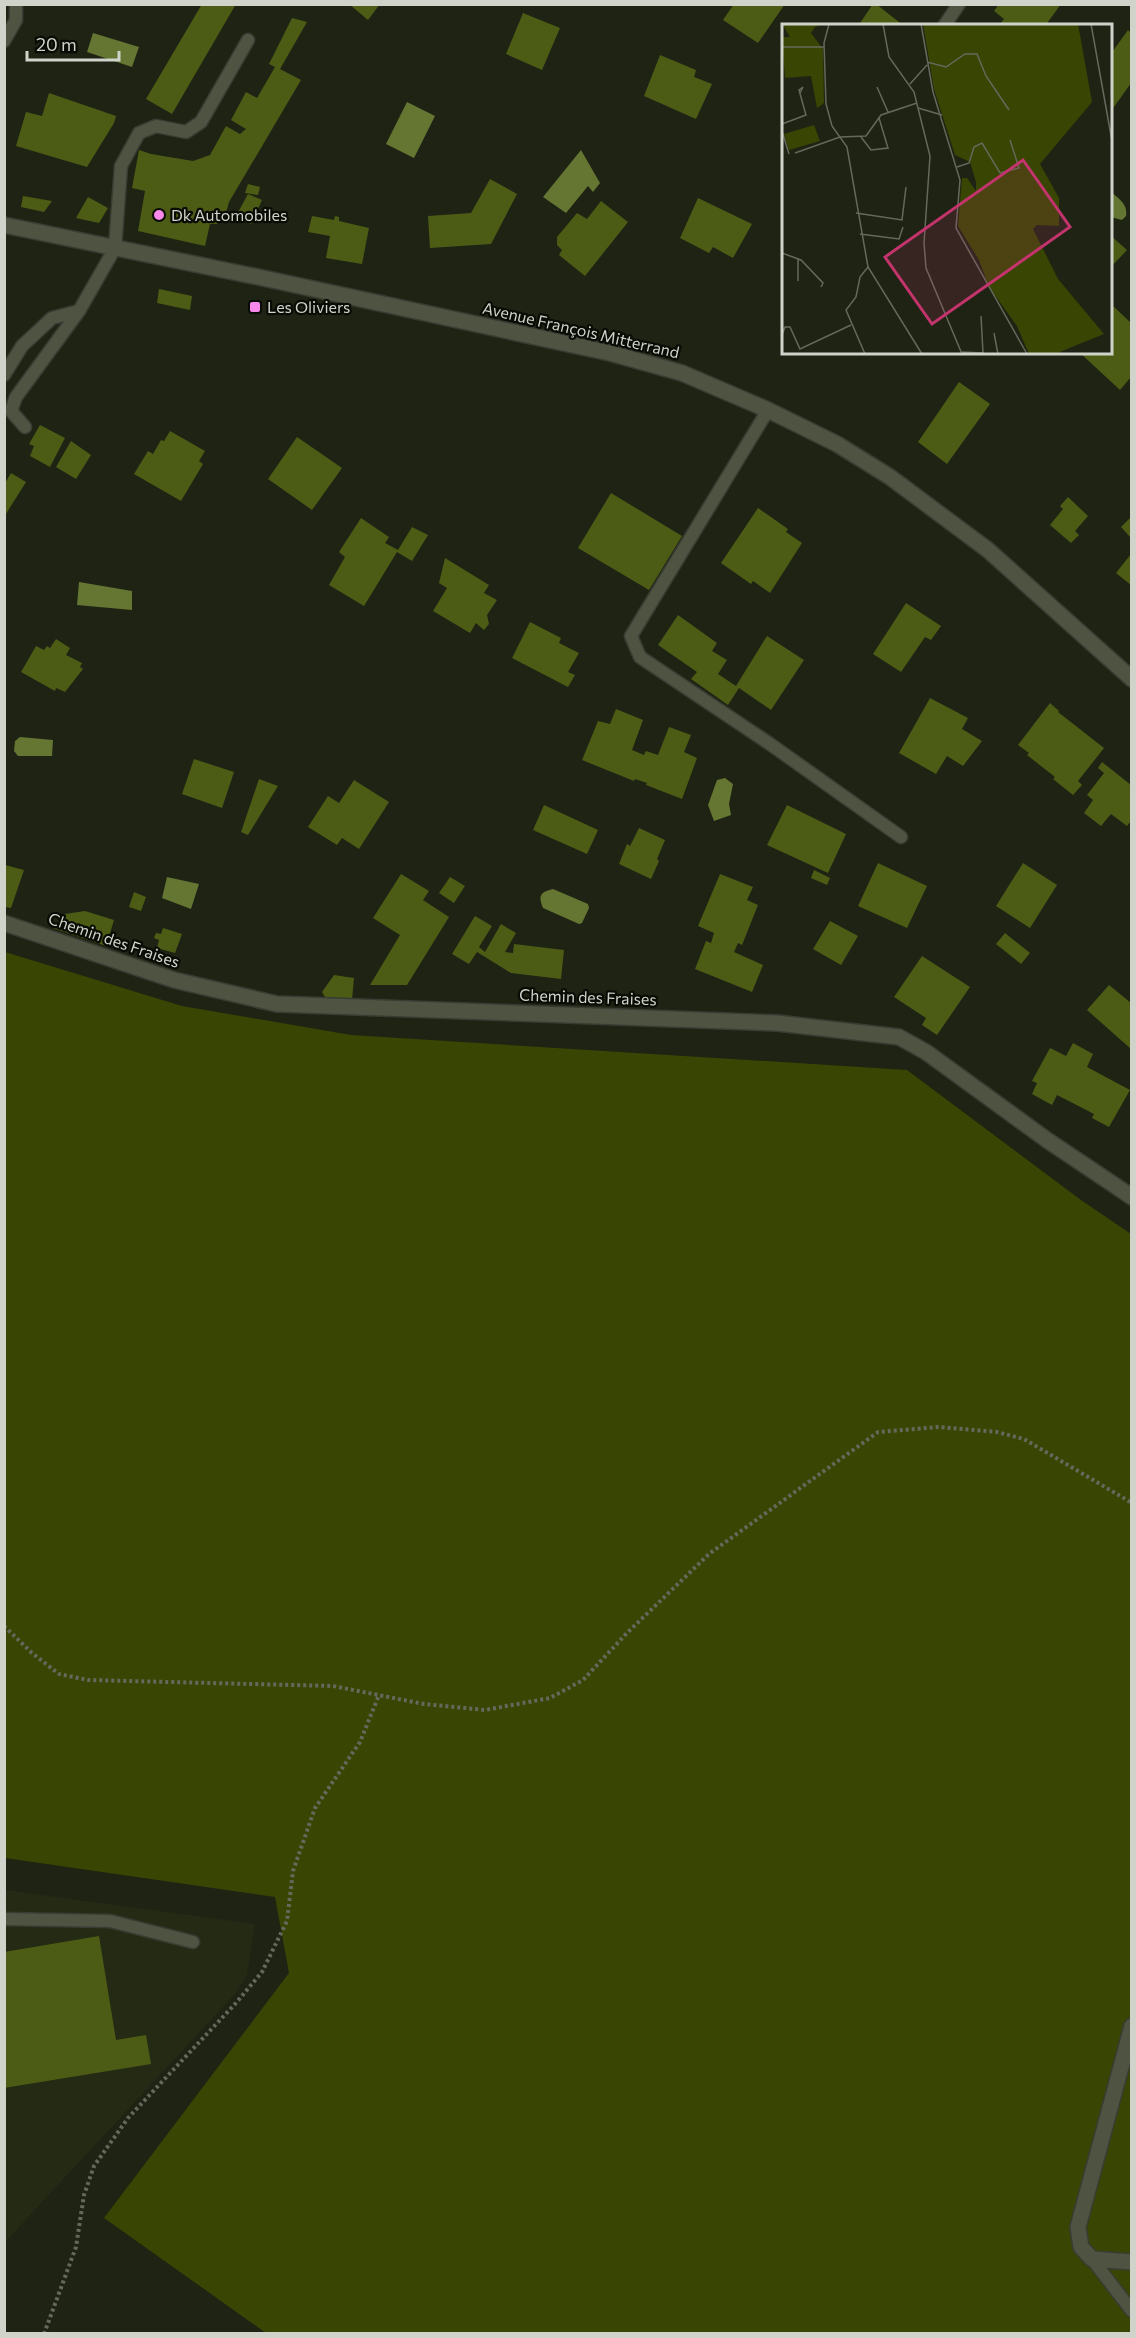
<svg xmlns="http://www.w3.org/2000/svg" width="1136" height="2338" viewBox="0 0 1136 2338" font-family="Commissioner,sans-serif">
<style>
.built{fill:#242a14}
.green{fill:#384503}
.water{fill:#647632}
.building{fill:#4c5c15}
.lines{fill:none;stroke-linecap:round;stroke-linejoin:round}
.service-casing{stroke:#393c32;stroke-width:15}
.minor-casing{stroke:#393c32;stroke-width:18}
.secondary-casing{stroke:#393c32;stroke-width:18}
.path{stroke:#65695c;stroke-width:4;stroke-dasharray:3 3;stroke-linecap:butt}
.service{stroke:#4e5342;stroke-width:12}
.minor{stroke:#4e5342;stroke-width:15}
.secondary{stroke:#4e5342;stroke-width:15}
.poi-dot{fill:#f888ea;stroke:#090b05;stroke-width:2}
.labels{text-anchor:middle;stroke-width:4.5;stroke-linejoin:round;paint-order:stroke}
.poi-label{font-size:16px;fill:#d0d3c9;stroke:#090b05;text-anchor:start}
.street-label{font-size:16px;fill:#d0d3c9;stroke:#090b05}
.inset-road{fill:none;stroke:#65695c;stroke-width:1.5}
.view{fill:#c4346c;fill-opacity:0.15;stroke:#c4346c;stroke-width:3}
.inset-edge{fill:none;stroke:#d0d3c9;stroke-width:3}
</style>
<rect width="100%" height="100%" fill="#1e2314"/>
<path class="built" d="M5,1890L255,1924L247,1975L235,1994L5,2242Z"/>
<path class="green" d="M5,952L182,1006L351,1035L907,1070L1081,1200L1131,1234V2333H266L104,2218L289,1973L275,1897L5,1858Z"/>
<path class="water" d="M93,33L139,47L132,67L87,52Z
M407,102L435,116L414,158L386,144Z
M581,150L600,183L593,192L588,186L566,213L543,197Z
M1110,191C1119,199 1128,204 1126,216L1122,220L1111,217Z
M79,582L132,591V610L77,605Z
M20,737L53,740L52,756H18L14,751L15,741Z
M725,778L733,784L729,804L731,815L714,821L708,805L717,780Z
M167,877L199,884L191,909L162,898Z
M553,889L588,904L589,908L582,923L579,924L543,908C538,896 540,892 553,889Z"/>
<path class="building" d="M202,4H236L172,114L146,99Z
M349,4H380L368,20Z
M734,4H785L758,43L723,20Z
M873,4H876L904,26H858Z
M999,4H1061L1045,26H1002L1000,24L1004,19L994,11Z
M523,13L560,28L542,70L506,54Z
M292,18L307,22L280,69L301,80L229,202L226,213H221L217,224H210L205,246L138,231L145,191L132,188L139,150L151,154L193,161L210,155L226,126L240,134L246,129L231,120L246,92L257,98L275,67L269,64Z
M1128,30L1131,33V83L1114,107L1110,105V55Z
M660,55L696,70L694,77L712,84L696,119L644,96Z
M49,93L116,116L114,123L87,167L16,146L26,112L42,116Z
M490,179L517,194L491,244L430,248L428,216L471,213Z
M248,184L260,187L258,195L245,193Z
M248,194L262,200L251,224L235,218Z
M23,196L52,201L44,212L21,207Z
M88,197L108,208L99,223L76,218Z
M698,198L752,224L733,258L713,247L709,253L680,238Z
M601,201L628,222L585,276L559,255L562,250L557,245V237L577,213L587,219Z
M312,216L334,220L335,216L339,217V221L369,228L362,264L326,258L330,236L308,232Z
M1110,235L1127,250L1110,268Z
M159,289L192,296L190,310L157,303Z
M1112,305L1131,323V377L1120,390L1079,352H1110Z
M959,382L990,404L947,464L918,442Z
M40,425L65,438L50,467L30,456L34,446L29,444Z
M170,431L205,451L199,461L203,464L181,501L134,474L148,451L153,454L161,440L164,441Z
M297,437L342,468L312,510L268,479Z
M71,441L91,455L76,479L56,467Z
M11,473L26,482L4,517V485Z
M611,493L682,536L649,590L578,548Z
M1068,497L1088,516L1075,531L1079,535L1071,543L1050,525L1063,509L1060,506Z
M758,508L788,529L786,532L802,543L770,593L753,581L751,584L721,563Z
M1131,517V538L1121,527Z
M361,518L389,537L385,543L398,550L412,527L428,535L412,561L397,552L364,606L329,585L345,557L339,552Z
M1131,554V585L1116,573Z
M445,558L489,585L484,593L497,600L487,615L489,624L484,630L476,623L470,633L433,611L447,588L439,583Z
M906,603L941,626L931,640L925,637L901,672L873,654Z
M678,615L717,643L712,651L727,660L718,674L736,686L767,636L804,660L771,710L739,688L728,705L691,679L697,672L658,645Z
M530,622L561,638L559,643L579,653L568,672L575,675L568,687L512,658Z
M56,639L70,648L66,655L82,663L80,667L83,669L65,692L56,688L55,691L21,672L36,646L44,650L47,646L50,648Z
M930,698L968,718L962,729L982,741L963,766L947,756L936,774L899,753Z
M1050,703L1059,711L1058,712L1104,748L1078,781L1082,785L1073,795L1053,779L1055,777L1027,755L1029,753L1018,745Z
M616,709L643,720L632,750L644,755L646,751L658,755L669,727L691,735L684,752L697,758L682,799L646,785L647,783L635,779L634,781L582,760L598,721L610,724Z
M194,759L234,772L222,808L182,794Z
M1102,762L1131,785V821L1127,826L1111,814L1101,826L1084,813L1093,800L1087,795L1104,773L1098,768Z
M259,779L278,786L248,835L241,832Z
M354,780L389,802L359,849L342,838L337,845L308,827L328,796L339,803Z
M544,805L598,830L587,854L533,830Z
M787,805L846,834L828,873L767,845Z
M639,828L665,840L657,859L659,861L651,879L619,864L627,844L630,846Z
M878,863L927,886L907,928L858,906Z
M1023,863L1057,885L1030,928L996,906Z
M5,865L24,870L11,908L5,907Z
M814,870L830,878L827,885L811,878Z
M401,874L429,891L423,900L449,917L407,985H370L400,935L373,918Z
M720,874L753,887L747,900L758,905L742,945L738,943L734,952L763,965L752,992L695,969L706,941L711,943L714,933L698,926Z
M450,877L465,886L454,903L439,893Z
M134,892L146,897L141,911L129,907Z
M85,911L114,920L106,946L53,928L65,914Z
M475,916L492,926L479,947L485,952L501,924L516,933L505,952L513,953L514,944L564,950L561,979L511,973L477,952L469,964L452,954Z
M830,921L858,936L841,965L813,949Z
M163,928L182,934L175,953L157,948L159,940L154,938L156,933L161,934Z
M1005,933L1030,953L1021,964L996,944Z
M922,956L970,987L937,1035L922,1025L926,1018L894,997Z
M334,975L354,978L352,1000L325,997L322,992Z
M1109,985L1131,1003V1049L1087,1010Z
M1073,1043L1093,1054L1087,1067L1130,1090L1109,1127L1092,1118L1094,1114L1057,1095L1052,1105L1032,1094L1037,1083L1032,1081L1050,1048L1066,1056Z
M99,1936L116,2040L146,2035L151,2064L4,2088V1952Z"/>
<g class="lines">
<defs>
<path id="service" d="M944,26L959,4
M4,41L16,20V4
M4,375L22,346L52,318L79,311
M768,410L631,636L640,657L770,744L901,837
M25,427L11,411L16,397L79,311L115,248L121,166L139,133L156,126L186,132L201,122L248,40
M4,1919L110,1921L193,1942
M1092,2259L1132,2311"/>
<path id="minor" d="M4,923L174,980L277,1004L777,1023L899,1037L926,1052L1047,1140L1132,1197
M1132,2026L1078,2227L1081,2247L1092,2259L1132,2262"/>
<path id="secondary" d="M4,225L263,278L610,353L682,373L768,410L837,444L890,477L988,550L1132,679"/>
</defs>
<use href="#service" class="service-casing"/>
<use href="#minor" class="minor-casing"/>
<use href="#secondary" class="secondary-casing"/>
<path class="path" d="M4,1626L32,1653L59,1674L88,1680L333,1686L424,1704L485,1710L550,1698L583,1680L627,1633L709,1554L878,1432L938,1427L997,1432L1024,1439L1132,1503
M44,2334L76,2247L84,2195L94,2166L128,2118L236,2003L262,1972L287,1921L293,1871L315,1808L360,1742L379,1695"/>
<use href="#service" class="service"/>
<use href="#minor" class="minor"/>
<use href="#secondary" class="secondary"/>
</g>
<g class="poi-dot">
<circle cx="159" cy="215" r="6"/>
<rect x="249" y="301" width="12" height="12" rx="3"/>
</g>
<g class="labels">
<g class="poi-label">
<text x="171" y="221">Dk Automobiles</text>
<text x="267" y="313">Les Oliviers</text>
</g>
<g class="street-label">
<text transform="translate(581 330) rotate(13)" y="6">Avenue François Mitterrand</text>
<text transform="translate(114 940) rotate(19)" y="6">Chemin des Fraises</text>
<text transform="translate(588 997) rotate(2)" y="6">Chemin des Fraises</text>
</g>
</g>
<g transform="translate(782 24)">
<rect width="330" height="330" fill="#1e2314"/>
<path d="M0,0H41L33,3L29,9L41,25L42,79L35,84L29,52L3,54L0,13H8ZM141,0H296L310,78L258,140L277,174V202L255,201L251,205L276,255L322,310L273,330H247L235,302L207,263L197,236L176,202L180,154H185L194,167V158L188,138L173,131L152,65ZM32,101L38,117L7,126L2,110Z" fill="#384503"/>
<path class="inset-road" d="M47,0L42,19L44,80L50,102L65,123L86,243L140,330M101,0L107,33L132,68L148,132L142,219L144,244L180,330M139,0L151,68L178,156L174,204L245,330M309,0L330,117M0,23H42M145,38L164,43L183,30H195L204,52L227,86M128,60L145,41M95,63L106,88M136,84L160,91M0,100L24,91L17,66L21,63L18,69M0,107L7,130M79,113L89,126L106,124L97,94M13,129L58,113L84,112L99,91L135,79M175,143L187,139L192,123L200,119L218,149L237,144L228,116M74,189L120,196L124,163M78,210L117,215L121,203M0,229L19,236L41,259L39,263M16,234V257M199,292L201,329M212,309L216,330M0,311L3,303H8L18,325L69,301M180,328L202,329M83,330L64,286L74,273L78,253L86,243"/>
<path class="view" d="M241,136L288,203L150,300L103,233Z"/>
<rect width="330" height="330" class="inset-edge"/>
</g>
<rect width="1136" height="2338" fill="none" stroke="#d0d3c9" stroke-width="12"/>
<path d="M27 51v9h92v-9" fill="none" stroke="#d0d3c9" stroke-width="3"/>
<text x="36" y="51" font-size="18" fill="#d0d3c9" stroke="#090b05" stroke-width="4.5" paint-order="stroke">20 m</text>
</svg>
